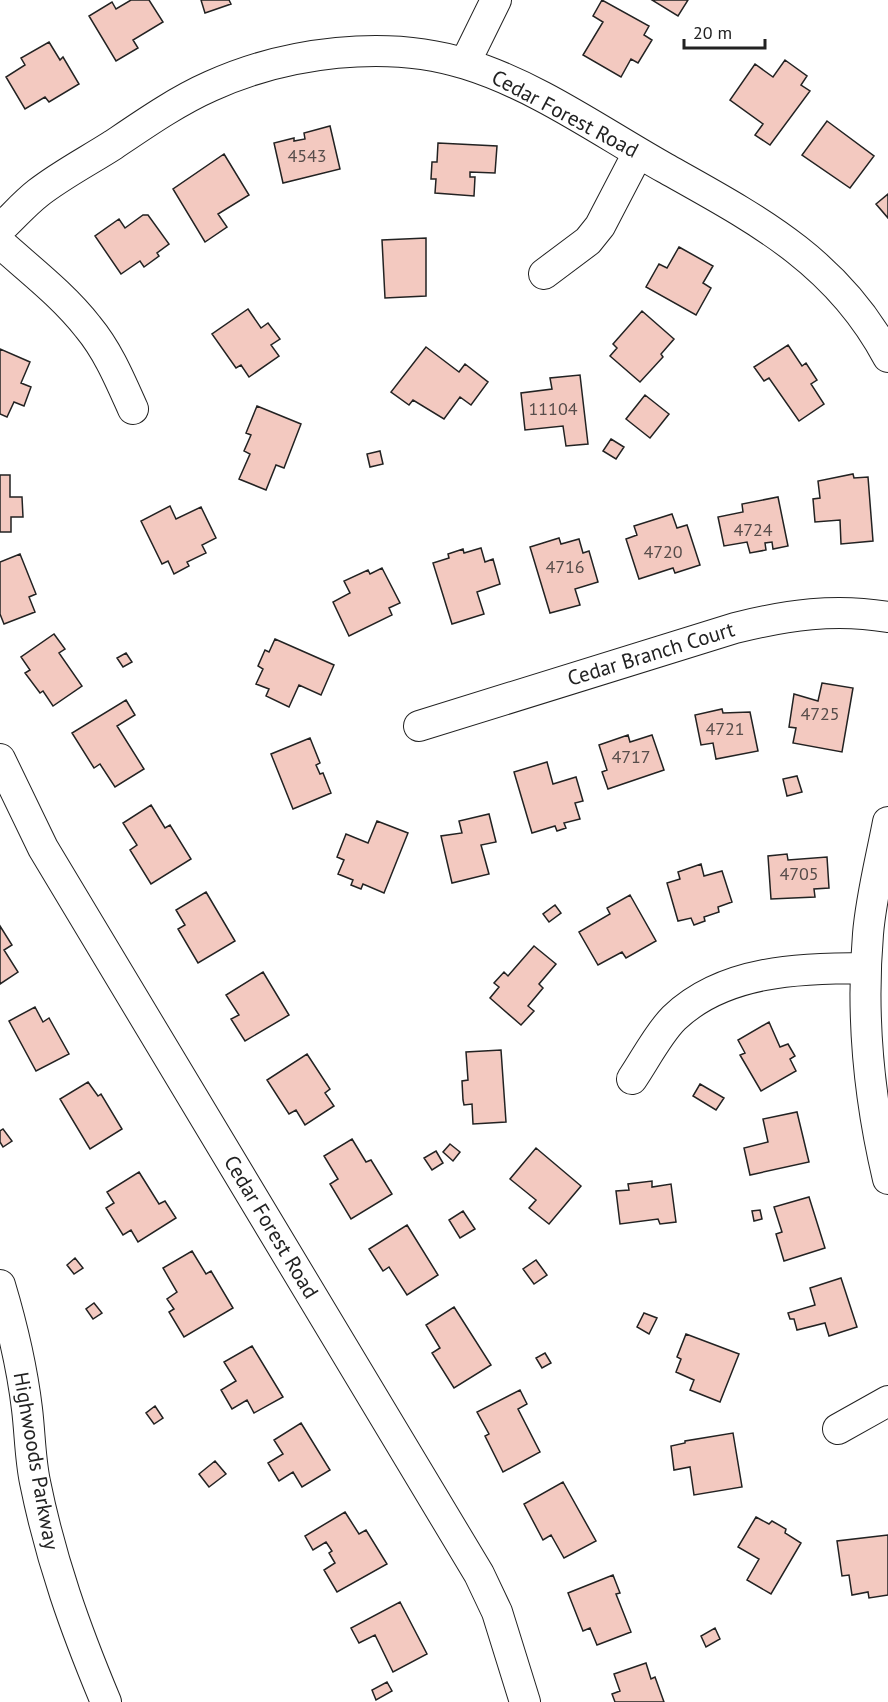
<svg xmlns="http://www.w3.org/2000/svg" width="888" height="1702" viewBox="0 0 888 1702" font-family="'PT Sans',sans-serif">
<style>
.building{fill:#f3c9c0;stroke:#222;stroke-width:1.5}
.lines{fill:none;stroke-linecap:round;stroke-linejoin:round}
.minor-casing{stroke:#222;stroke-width:32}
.minor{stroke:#fff;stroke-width:30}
.labels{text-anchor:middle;stroke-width:4.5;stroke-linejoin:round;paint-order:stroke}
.number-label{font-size:18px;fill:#564c4a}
.street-label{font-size:21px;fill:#222;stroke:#fff}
</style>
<rect width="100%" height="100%" fill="#fff"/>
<path class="building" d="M131,0H149L163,22L133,40L138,48L116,61L89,16L112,2L116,9Z
M201,0H229L231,4L205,13Z
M602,0L649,26L644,35L652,40L638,63L631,59L621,77L583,55L603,22L593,16Z
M652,0H688L678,16Z
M49,42L60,60L63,57L79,84L49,102L45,97L25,109L6,77L25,65L21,58Z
M785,60L807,76L801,85L810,91L770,145L755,135L763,124L730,100L755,64L773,77Z
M827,121L874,156L850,188L802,155Z
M330,126L340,169L283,183L274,143L294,138V141L305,139L304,133Z
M438,143L497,146L495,173L470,172V177H475L474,196L435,193L436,179H431L432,162H437Z
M224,154L249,195L218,214L227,227L205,242L173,189Z
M888,194V218L876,204Z
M143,215H148L169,244L157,253L159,256L144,267L140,261L121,274L95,236L119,219L125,228Z
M426,238V296L385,298L382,240Z
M679,247L713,266L703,283L711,288L696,315L646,287L659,264L667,268Z
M248,309L261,328L268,323L280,339L271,345L279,356L249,377L241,365L236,368L212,334Z
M642,311L674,339L661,354L663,357L640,382L610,356L617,348L613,344Z
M788,345L802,366L806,363L817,380L811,384L824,404L799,421L769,378L764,381L754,367Z
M426,347L459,372L465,364L488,382L471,405L460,397L444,419L413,400L409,405L391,392Z
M0,349L30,362L21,383L31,387L24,406L14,402L7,417L0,414Z
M580,375L588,444L566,446L563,426L525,430L521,393L552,389L550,378Z
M645,395L669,414L650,438L626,419Z
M257,406L301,424L284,468L276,465L266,490L239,479L250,454L244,451L251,435L246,433Z
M611,439L624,447L616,459L603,451Z
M380,451L383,464L370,467L367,454Z
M853,474L854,478L868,477L873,541L841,544L840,520L815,522L813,499L820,498L818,481Z
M0,475H10V497H22L23,517H11V532H0Z
M778,497L788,546L773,549L772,542L765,543L766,550L750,553L747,542L724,546L718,517L743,512L742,504Z
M170,506L176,519L201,507L216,538L202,545L206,553L187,562L189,566L174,574L168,561L162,564L141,521Z
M672,514L677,528L687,525L700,565L675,573L673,568L639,579L626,539L637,535L634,526Z
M559,538L561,544L579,539L583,553L589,551L598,582L575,589L580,605L550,613L530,547Z
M481,548L485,562L493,559L500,584L477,592L484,614L452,624L433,563L449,558L448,554L463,549L464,553Z
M20,554L36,594L29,597L35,612L4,624L0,614V562Z
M382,568L400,603L389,608L392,615L349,636L333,602L350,593L344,581L368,570L370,574Z
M54,634L65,649L59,653L82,686L53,706L43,691L40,693L25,673L30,670L21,657Z
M275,639L334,665L321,695L299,685L289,707L266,696L269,689L256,684L263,669L258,666L265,650L269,652Z
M126,653L132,662L123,667L117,658Z
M822,683L853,688L842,752L793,743L796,728L789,727L794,694L818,701Z
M126,700L135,715L117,726L144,769L115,787L100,764L94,768L72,733Z
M722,709L723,713L750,712L758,751L716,759L713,743L701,745L695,715Z
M628,735L630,742L652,735L664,770L608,789L602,772L607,770L599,745Z
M310,738L320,763L316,765L320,774L323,773L331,793L293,809L271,754Z
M547,762L553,784L576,777L583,801L575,803L580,819L564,823L566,828L557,831L555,826L532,833L514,772Z
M797,776L802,792L787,796L783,779Z
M151,805L165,828L170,825L191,859L151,884L130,850L137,845L123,823Z
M489,814L496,842L481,845L489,874L452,883L441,836L462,833L459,821Z
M377,821L408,833L384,893L363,884L361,889L351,885L353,880L338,874L344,860L337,857L346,834L368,843Z
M787,854L788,860L827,857L829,888L814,889L815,897L771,899L768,856Z
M701,864L704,876L722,871L732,902L718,907L719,912L704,917L705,921L694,925L691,918L678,921L667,883L680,879L678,872Z
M206,892L235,941L198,963L178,929L185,925L176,910Z
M630,895L656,941L626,958L622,952L598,965L579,932L610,914L607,908Z
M555,905L561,913L549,922L543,914Z
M0,926L12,945L4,950L18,972L0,984Z
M534,946L556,964L539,984L543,988L528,1006L534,1011L521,1025L490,998L499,987L494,983L504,972L508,976Z
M263,972L289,1015L245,1041L231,1019L239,1015L226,995Z
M35,1007L43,1022L49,1018L69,1054L36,1071L9,1021Z
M769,1022L780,1047L788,1044L795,1056L790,1059L796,1071L761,1091L740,1055L745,1053L738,1040Z
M501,1050L506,1122L473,1124L472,1104L464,1105L463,1100L462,1081L468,1080L466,1052Z
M307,1054L330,1089L325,1093L334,1106L305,1125L296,1110L289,1114L267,1080Z
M88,1082L98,1096L101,1094L122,1129L90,1149L60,1099Z
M700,1084L724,1098L716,1110L693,1096Z
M797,1112L809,1162L750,1175L744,1148L768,1142L763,1119Z
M3,1129L12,1141L3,1147L0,1142V1131Z
M352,1139L366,1162L371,1160L392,1194L351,1219L330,1184L338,1179L324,1156Z
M450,1144L460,1152L453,1161L443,1152Z
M536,1148L581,1186L549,1224L529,1208L536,1200L510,1179Z
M436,1151L443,1163L432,1170L424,1158Z
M139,1172L159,1204L165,1201L176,1218L138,1242L131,1230L123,1235L106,1208L114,1203L107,1192Z
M652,1181V1187L671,1184L676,1222L660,1224L658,1219L620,1224L616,1191L629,1190L628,1184Z
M809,1197L825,1248L784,1261L776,1234L782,1232L774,1207Z
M760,1210L762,1219L754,1221L752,1211Z
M463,1211L475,1229L460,1238L449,1220Z
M407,1225L438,1275L407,1295L389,1267L383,1271L369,1249Z
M192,1251L206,1274L211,1271L233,1308L184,1337L169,1312L174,1309L167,1299L177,1292L163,1268Z
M75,1258L83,1268L74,1274L67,1265Z
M536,1260L547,1275L534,1284L523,1269Z
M841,1278L857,1327L829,1336L825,1323L797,1330L794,1319H790L788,1313L815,1305L810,1288Z
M94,1303L102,1313L93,1319L86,1309Z
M454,1307L491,1365L454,1388L432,1353L440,1348L426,1325Z
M644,1313L657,1318L649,1334L637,1327Z
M686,1334L739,1354L720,1402L690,1390L694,1380L676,1372L681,1359L677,1357Z
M252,1346L283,1397L254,1413L247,1400L232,1409L221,1390L236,1381L224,1362Z
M545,1353L551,1363L542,1368L536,1358Z
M520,1390L527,1404L518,1409L540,1452L503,1472L485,1436L489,1434L477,1412Z
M155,1406L163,1418L154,1424L146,1413Z
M301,1423L330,1470L302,1487L293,1472L279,1481L268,1463L283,1454L274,1440Z
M733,1433L742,1487L694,1495L690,1467L674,1470L671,1446L685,1443V1441Z
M215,1461L226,1474L209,1487L199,1474Z
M563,1482L596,1541L564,1558L551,1535L543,1540L524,1504Z
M345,1512L359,1534L366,1530L387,1564L337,1592L324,1570L335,1563L329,1553L332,1551L326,1542L313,1550L305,1536Z
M756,1517L769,1524L772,1521L786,1529L785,1533L801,1543L771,1594L747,1580L759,1559L738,1547Z
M888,1535V1595L869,1598L868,1592L852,1595L849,1575L842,1576L837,1541Z
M613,1575L620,1593L616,1594L631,1632L597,1645L590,1628L583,1631L568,1593Z
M400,1602L427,1654L393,1672L375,1635L359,1643L351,1628Z
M715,1628L720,1639L706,1647L701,1636Z
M646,1663L651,1679L655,1677L664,1702H615L612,1694L620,1691L614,1674Z
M387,1682L392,1691L376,1700L372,1690Z"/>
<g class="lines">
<defs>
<path id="minor" d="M465,63L496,0
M0,229C13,217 25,203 38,193C61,175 88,161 113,145C144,124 177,101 211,86C286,52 387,39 466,64C537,86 601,132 665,168C756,219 837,261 888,357
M0,243C30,270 63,295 88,327C108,351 120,380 133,409
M544,274L588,241L600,226L638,153
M419,726L735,628C787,615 835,608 888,617
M0,759L43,848L479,1574L497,1612L525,1702
M888,822C881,859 871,897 868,934C861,1016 869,1099 888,1179
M632,1079C645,1060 658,1034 674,1018C724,970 801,968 866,968
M0,1285C12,1325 22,1367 27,1409C30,1433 30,1458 35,1482C51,1561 75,1628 106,1702
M838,1429L888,1401"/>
</defs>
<use href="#minor" class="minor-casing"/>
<use href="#minor" class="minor"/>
</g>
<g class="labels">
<g class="number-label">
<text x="307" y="162">4543</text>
<text x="553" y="415">11104</text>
<text x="753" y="536">4724</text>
<text x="663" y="558">4720</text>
<text x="565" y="573">4716</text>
<text x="820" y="720">4725</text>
<text x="725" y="735">4721</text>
<text x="631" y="763">4717</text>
<text x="799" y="880">4705</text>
</g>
<g class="street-label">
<text transform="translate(565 114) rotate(28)" y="7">Cedar Forest Road</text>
<text transform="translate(651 654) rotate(-17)" y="7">Cedar Branch Court</text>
<text transform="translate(271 1227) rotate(59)" y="7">Cedar Forest Road</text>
<text transform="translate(36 1461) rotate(80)" y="7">Highwoods Parkway</text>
</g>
</g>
<path d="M684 39v9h81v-9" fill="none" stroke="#222222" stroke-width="3"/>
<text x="693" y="39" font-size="18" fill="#222222" stroke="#ffffff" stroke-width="4.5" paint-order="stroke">20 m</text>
</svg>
